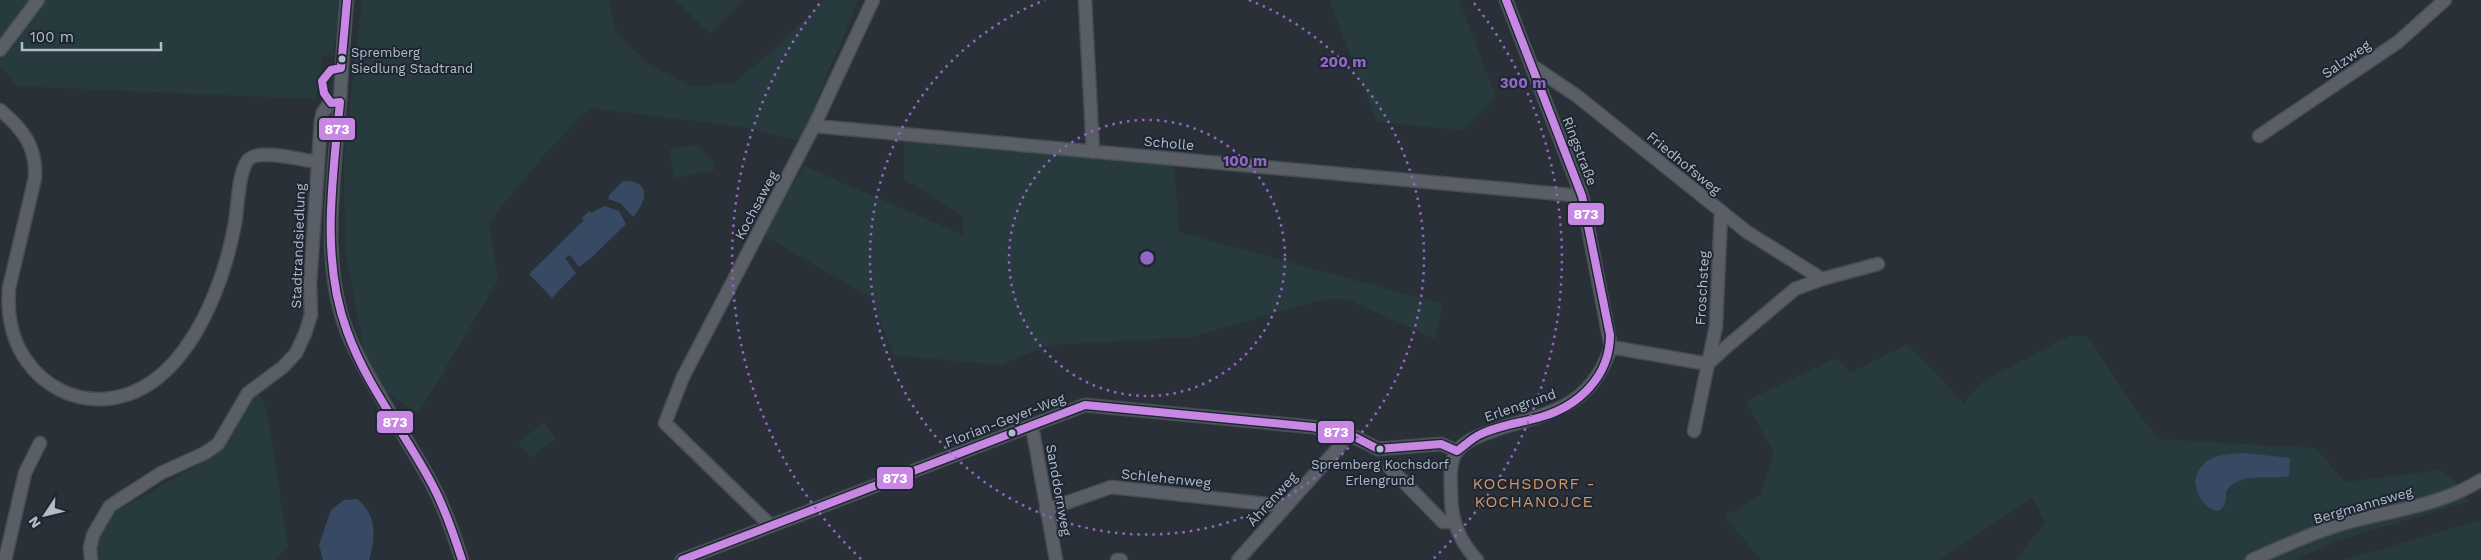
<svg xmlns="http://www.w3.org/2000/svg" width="2481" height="560" font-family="'Work Sans',sans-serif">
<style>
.green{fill:#273a3e}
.water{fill:#384963}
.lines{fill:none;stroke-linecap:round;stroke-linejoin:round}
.minor-casing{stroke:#484c53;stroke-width:15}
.minor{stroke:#5a5e66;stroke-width:12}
.bus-1-casing{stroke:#1d2633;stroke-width:11}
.bus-1{stroke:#c787e3;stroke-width:8}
.ring{fill:none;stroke:#9266c3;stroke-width:2.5;stroke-dasharray:2.5 5}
.bus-dot{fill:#b4bcc9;stroke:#1d2633;stroke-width:2}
.labels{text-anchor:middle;stroke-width:4;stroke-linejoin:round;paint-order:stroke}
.bus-label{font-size:13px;fill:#b4bcc9;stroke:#1d2633;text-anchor:start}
.street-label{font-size:14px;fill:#b4bcc9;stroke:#1d2633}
.quarter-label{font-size:16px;letter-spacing:1px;fill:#d59563;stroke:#1d2633}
.centre{fill:#9266c3;stroke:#1d2633;stroke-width:2.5}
.ring-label{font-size:15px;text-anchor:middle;font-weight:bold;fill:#9266c3;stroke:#1d2633;stroke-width:4;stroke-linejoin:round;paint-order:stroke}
.line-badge{stroke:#1d2633;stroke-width:2}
.badge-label{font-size:14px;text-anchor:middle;font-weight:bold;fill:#fff}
</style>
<rect width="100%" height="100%" fill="#2a3038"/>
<path class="green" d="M0,0h340l-7,56 -11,-1 -2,23 -4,1v20l-300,-13 -16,-21z
M362,0h247l6,30 34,35 44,22 40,-4 40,-33 51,-50h34l-58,141 -49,-13 -162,-20 -38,39 -62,75 9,58 -80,134 -35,-24 -18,-36 -20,-102 -1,-94z
M676,0h67l-33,34z
M1329,0h130l37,97 -33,33 -86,-8z
M904,141l270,25 5,66 263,72 -7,35 -88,-40h-23l-133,38 -141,8 -50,20 -106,-10 -22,-57 -109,-63 41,-69 159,69v-18l-59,-38z
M697,144l16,18 2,8 -41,8 -5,-28z
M2069,336h17l4,3 35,56 33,44 157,9 30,34 97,-12 17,16 11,15 -130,39 -46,20h-278l29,-38 -13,-25 -92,63h-179l-37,-44 37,-21 13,-41 -28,-53 90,-43 16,14 55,-28 57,59 18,-21z
M255,393l7,6 5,13 21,134 -14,14h-181l9,-40 115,-66z
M544,423l12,16 -26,19 -12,-16z
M2481,520v40h-138z"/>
<path class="water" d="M623,181c29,-1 24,21 10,36l-13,-14 -12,-4 2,-5z
M605,206l14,5 7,13 -36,35 -11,8 -9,-12 -5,3 11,15 -24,25 -23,-24 55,-54 -2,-2 7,-7 2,2z
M2246,453l44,5 -1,18c-22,5 -48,-6 -63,15 0,10 0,15 -8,20 -15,-3 -19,-14 -23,-28 4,-28 27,-29 51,-30z
M357,499c20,15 19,39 12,61h-46l-4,-15 12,-35 13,-10z"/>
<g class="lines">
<g class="minor-casing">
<path id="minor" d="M347,0c-4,38 -5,75 -8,113 -6,72 -19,161 12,228 23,51 56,96 82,145 12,23 21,49 29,74
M1085,0l8,152
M0,50l38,-50
M1531,65l46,31 170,136 75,47
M0,110c23,19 37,37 35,68l-26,110c-2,27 2,50 17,72 18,26 47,41 78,39 79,-5 119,-109 131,-176 3,-16 3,-51 13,-63 10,-12 54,0 69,2
M814,126l768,70
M2259,136l139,-94 47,-42
M1611,347l97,17 8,-38 5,-114
M1032,426l24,134
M1694,431l14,-67 17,-16 70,-59 27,-10 56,-15
M1390,468l53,54 11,-1
M1046,510l65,-23 174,19
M770,525l-105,-102 18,-46 131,-251 59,-126
M5,560l20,-87 15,-30
M91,560l-1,-12 3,-13 17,-29 51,-33 44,-20 13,-9 30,-51 35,-26 13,-14 9,-19 6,-19 -1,-31 11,-164 2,-8 6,-8 11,-2
M682,560l403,-155 228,22 40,9 25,13 63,-5 16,7
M1117,560h4
M1238,560l101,-113 7,-13
M1477,560c-17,-18 -26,-41 -26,-65 0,-13 -3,-34 7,-45 11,-12 28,-17 43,-22 54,-17 90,-22 110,-81l-29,-151 -76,-196
M2252,560c32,-14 64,-29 97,-38 45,-12 93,-17 132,-42"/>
</g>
<use href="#minor" class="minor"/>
<g class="bus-1-casing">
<path id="bus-1" d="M347,0l-6,68 -10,2 -9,11 2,12 7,10 9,-1c-7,74 -20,157 7,229 20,56 59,103 86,155 12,23 21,49 29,74
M682,560l403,-155 228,22 40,9 25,13 63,-5 16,7c7,-5 14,-12 22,-16 19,-10 42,-12 62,-18 38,-11 69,-41 69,-82l-28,-139 -76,-196"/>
</g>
<use href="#bus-1" class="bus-1"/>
</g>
<g class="ring">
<circle cx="1147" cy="258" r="138"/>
<path d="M1249 0A277 277 0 1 1 1045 0"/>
<path d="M861 559A415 415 0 0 1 820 3M1474 3A415 415 0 0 1 1433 559"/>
</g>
<g class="bus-dot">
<circle cx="342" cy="59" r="4.5"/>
<circle cx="1012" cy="433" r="4.5"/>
<circle cx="1380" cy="449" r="4.5"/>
</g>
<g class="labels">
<g class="bus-label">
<text x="351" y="57">Spremberg<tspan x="351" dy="16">Siedlung Stadtrand</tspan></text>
<text x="1380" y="469" text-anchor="middle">Spremberg Kochsdorf<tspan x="1380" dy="16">Erlengrund</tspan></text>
</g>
<g class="street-label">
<text transform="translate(2346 59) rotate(-35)" y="5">Salzweg</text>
<text transform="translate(1169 143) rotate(5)" y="5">Scholle</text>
<text transform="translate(1580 151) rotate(69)" y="5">Ringstraße</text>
<text transform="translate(1684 163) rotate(39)" y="5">Friedhofsweg</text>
<text transform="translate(756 205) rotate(-62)" y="5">Kochsaweg</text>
<text transform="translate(298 246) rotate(-88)" y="5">Stadtrandsiedlung</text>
<text transform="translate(1702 288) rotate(-87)" y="5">Froschsteg</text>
<text transform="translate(1520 405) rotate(-19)" y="5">Erlengrund</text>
<text transform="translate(1005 420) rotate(-21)" y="5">Florian-Geyer-Weg</text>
<text transform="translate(1166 478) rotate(6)" y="5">Schlehenweg</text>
<text transform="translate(1059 490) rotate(80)" y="5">Sanddornweg</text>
<text transform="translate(1272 499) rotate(-48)" y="5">Ährenweg</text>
<text transform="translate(2363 505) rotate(-16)" y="5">Bergmannsweg</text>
</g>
<g class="quarter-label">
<text x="1534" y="489">KOCHSDORF -<tspan x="1534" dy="18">KOCHANOJCE</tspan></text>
</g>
</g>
<circle cx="1147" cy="258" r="8" class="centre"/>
<g class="ring-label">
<text x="1343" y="67">200 m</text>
<text x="1523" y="88">300 m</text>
<text x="1245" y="166">100 m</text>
</g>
<g class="line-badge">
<rect x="318" y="117" width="38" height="24" rx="5" fill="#c787e3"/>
<rect x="1567" y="202" width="38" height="24" rx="5" fill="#c787e3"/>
<rect x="376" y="410" width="38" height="24" rx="5" fill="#c787e3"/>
<rect x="1317" y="420" width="38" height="24" rx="5" fill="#c787e3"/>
<rect x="876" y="466" width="38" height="24" rx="5" fill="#c787e3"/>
</g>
<g class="badge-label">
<text x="337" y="134">873</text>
<text x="1586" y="219">873</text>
<text x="395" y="427">873</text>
<text x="1336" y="437">873</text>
<text x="895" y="483">873</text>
</g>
<g transform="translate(45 515) rotate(235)" stroke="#1d2633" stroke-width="4" paint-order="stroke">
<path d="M0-4L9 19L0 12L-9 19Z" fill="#b4bcc9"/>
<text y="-8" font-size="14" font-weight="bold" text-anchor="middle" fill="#b4bcc9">N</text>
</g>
<path d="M22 42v8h139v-8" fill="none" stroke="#b4bcc9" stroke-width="2.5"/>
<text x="30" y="42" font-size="15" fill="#b4bcc9" stroke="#1d2633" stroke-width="4" paint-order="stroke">100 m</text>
</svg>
